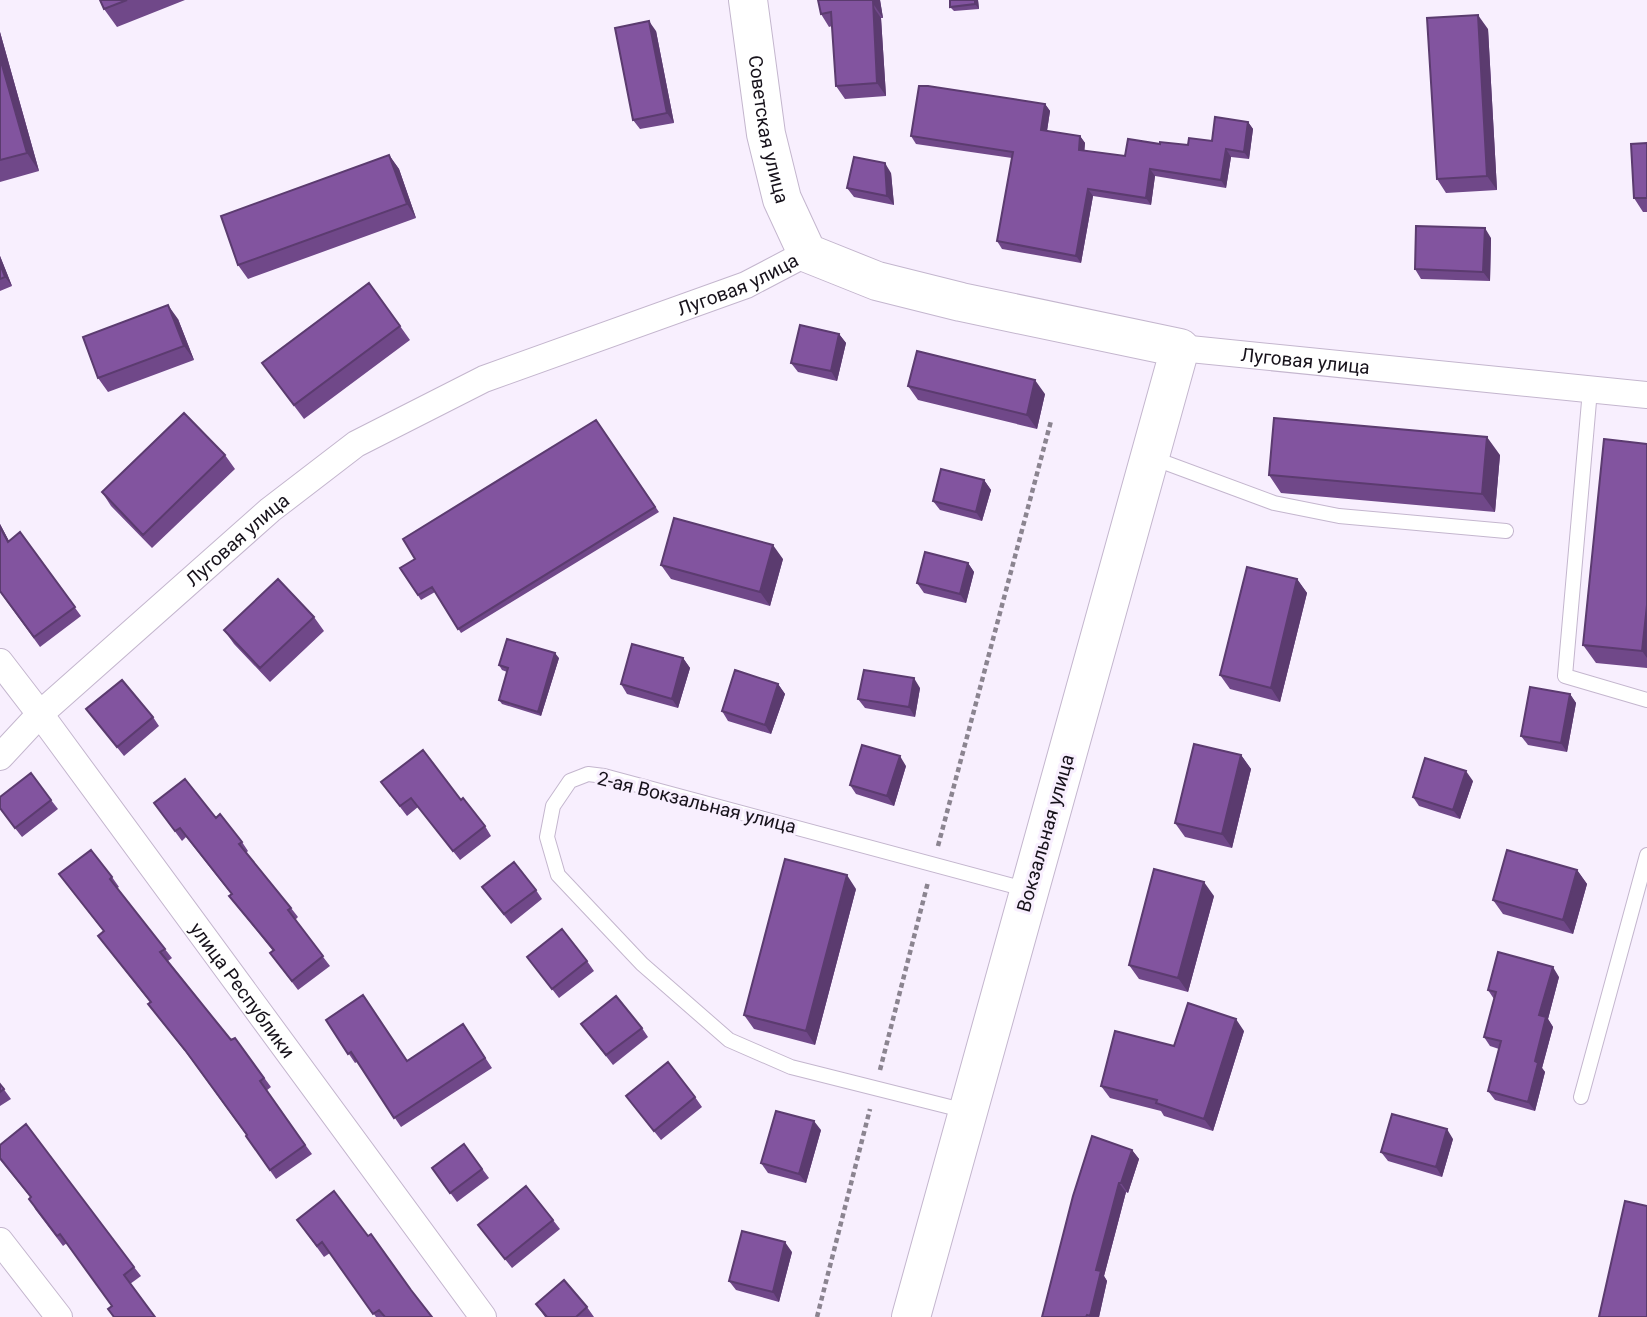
<svg xmlns="http://www.w3.org/2000/svg" width="1647" height="1317" font-family="Roboto,sans-serif">
<style>
.lines{fill:none;stroke-linecap:round;stroke-linejoin:round}
.lane-casing{stroke:#c4b6ce;stroke-width:16}
.street-casing{stroke:#c4b6ce;stroke-width:28}
.secondary-casing{stroke:#c4b6ce;stroke-width:40}
.path{stroke:#8b8490;stroke-width:4.5;stroke-dasharray:5 3.5;stroke-linecap:butt}
.lane{stroke:#fff;stroke-width:14}
.street{stroke:#fff;stroke-width:26}
.secondary{stroke:#fff;stroke-width:38}
.wall{fill:#704889}
.shaded-wall{fill:#5b3b6f}
.building{fill:#82549f;stroke:#5b3b6f;stroke-width:2}
.labels{text-anchor:middle;stroke-width:6;stroke-linejoin:round;paint-order:stroke}
.street-label{font-size:19px;fill:#17121b;stroke:#f8effe}
</style>
<rect width="100%" height="100%" fill="#f8effe"/>
<g class="lines">
<g class="lane-casing">
<path id="lane" d="M1590,390l-25,286 82,24
M1150,457l124,46 65,13 167,15
M1581,1097l66,-242
M966,1111l-175,-44 -62,-27 -87,-76 -84,-89 -11,-38 6,-31 17,-25 18,-7 16,2 424,114"/>
</g>
<g class="street-casing">
<g id="street">
<path id="s1" d="M1180,348l467,47"/>
<path id="s2" d="M0,662l40,52 443,603"/>
<path id="s3" d="M0,757l40,-43 230,-204 86,-66 128,-65 262,-94 61,-32"/>
<path d="M0,1241l59,76"/>
</g>
</g>
<g class="secondary-casing">
<g id="secondary">
<path id="s4" d="M748,0l18,134 16,65 25,54 70,28 84,21 219,46 -269,969"/>
</g>
</g>
<path class="path" d="M938,846l113,-425
M880,1070l48,-188
M817,1317l53,-208"/>
<use href="#lane" class="lane"/>
<use href="#street" class="street"/>
<use href="#secondary" class="secondary"/>
</g>
<path class="wall" d="M100,0h85l-68,27 -13,-18z
M818,0h62l3,18h-2l5,78 -41,3 -9,-13 -4,-60 -3,1 -8,-13z
M950,0h28l1,9 -25,2 -4,-4z
M1488,29l9,161 -51,3 -9,-14z
M656,31l18,92 -34,6 -7,-9z
M0,32l39,139 -39,11z
M1045,104l5,7 -3,20 33,5 5,7 -1,8 41,5 35,-12 28,1 24,-4 36,-19 5,7 -4,30 -18,-2 -5,31 -71,-12 -4,29 -58,-9 -12,67 -79,-14 -5,-8 15,-83 -96,-14 -5,-8z
M1647,143v69h-4l-9,-14z
M389,155l10,14 17,49 -168,61 -10,-14z
M891,173l3,32 -40,-8 -7,-9z
M1491,238l-1,43 -69,-2 -6,-10z
M0,256l12,30 -12,5z
M178,319l16,41 -86,32 -10,-14z
M400,326l10,14 -106,79 -42,-56z
M839,334l7,9 -9,38 -39,-9 -7,-9z
M908,386l137,8 -8,35 -119,-29z
M596,420l63,92 -198,121 -26,-41 -14,8 -21,-32 15,-9z
M1647,444v224l-51,-5 -13,-18z
M225,455l10,14 -83,79 -41,-42 -9,-14z
M1500,455l-5,57 -214,-19 -12,-18z
M984,480l7,10 -9,31 -42,-11 -7,-9z
M0,524l9,17 11,-9 61,84 -41,31 -40,-55z
M783,559l-13,47 -99,-27 -10,-14z
M968,563l6,9 -8,31 -42,-10 -7,-10z
M1297,579l10,14 -27,109 -50,-13 -10,-14z
M314,617l10,14 -54,51 -36,-38 -10,-14z
M559,658l-18,58 -39,-12 -3,-4 8,-28 -5,-2 -3,-5z
M683,658l7,10 -12,40 -51,-14 -6,-10z
M778,684l7,10 -14,40 -43,-13 -6,-10z
M920,688l-5,29 -50,-9 -7,-9z
M1570,694l6,9 -9,49 -39,-7 -7,-9z
M86,709l67,8 6,9 -35,30z
M1241,755l10,14 -19,79 -47,-11 -10,-14z
M906,766l-12,40 -38,-12 -6,-9z
M1473,781l-13,38 -41,-13 -6,-9z
M381,782l104,44 6,10 -31,24 -42,-53 -11,9z
M0,797l51,3 7,9 -36,28 -22,-28z
M154,803l62,15 26,24 6,9 -2,2 45,55 7,9 -3,3 35,46 -32,24 -28,-37 3,-2 -44,-55 2,-2 -45,-57 -4,4z
M1577,870l10,14 -14,50 -70,-20 -10,-14z
M59,874l53,3 7,10 -2,1 55,70 -4,3 63,79 4,-2 36,49 -5,4 46,63 -36,25 -30,-43h1l-56,-77 -36,-46 -7,-9 2,-2 -45,-57 -7,-9 6,-4z
M482,887l54,3 6,9 -31,25z
M856,889l-41,156 -61,-16 -10,-14z
M1214,896l-26,96 -49,-13 -10,-14z
M527,957l60,4 7,10 -35,27z
M1559,977l-11,42 5,8 -11,41 3,4 -10,39 -40,-11 -7,-9 11,-42 -9,-3 -6,-9 10,-38 -6,-9z
M326,1020l81,41 56,-37 29,44 -91,59 -44,-65 -2,1z
M581,1024l61,4 6,9 -35,28z
M1244,1031l-31,100 -49,-15 -3,-5 -51,-13 -9,-12 73,-40z
M0,1084l11,15 -11,7z
M626,1096l69,1 7,10 -41,33z
M821,1130l-15,53 -38,-10 -7,-10z
M1453,1139l-11,38 -54,-16 -7,-9z
M464,1144l25,34 -32,24 -25,-34z
M0,1145l134,122 7,9 -11,8 -18,22 -45,-63 -4,3 -28,-37 -4,-11 -31,-38z
M1132,1150l7,9 -11,34 -2,-1 -22,84 3,5 -8,36h-57z
M297,1220l114,70 21,27h-56l-46,-64 -6,4z
M553,1220l7,9 -48,39 -34,-43z
M792,1252l-13,50 -43,-12 -7,-9z
M536,1304l51,3 7,10h-49z"/>
<path class="shaded-wall" d="M873,0h7l3,18 -9,-13z
M975,0h3l1,9 -4,-5z
M872,5l9,13 5,78 -9,-13z
M1478,15l10,14 9,161 -10,-14z
M649,21l7,10 18,92 -7,-10z
M0,32l39,139 -12,-18 -27,-95z
M1045,104l5,7 -4,26 -5,-7z
M1248,122l5,7 -4,30 -5,-7z
M1080,136l5,7 -1,14 -5,-7z
M1226,149l5,8 -5,31 -5,-8z
M389,155l10,14 17,49 -9,-14z
M885,163l6,10 3,32 -7,-9z
M1150,169l5,7 -4,29 -5,-7z
M1088,189l5,7 -12,67 -5,-7z
M1485,228l6,10 -1,43 -7,-9z
M0,256l12,30 -7,-9 -5,-13z
M168,305l10,14 16,41 -10,-14z
M839,334l7,9 -9,38 -6,-10z
M1035,380l10,14 -8,35 -10,-14z
M1487,437l13,18 -5,57 -13,-18z
M984,480l7,10 -9,31 -6,-9z
M0,524l14,27 -14,-24z
M773,545l10,14 -13,47 -10,-14z
M968,563l6,9 -8,31 -6,-9z
M1297,579l10,14 -27,109 -9,-14z
M1647,605v53l-5,-7z
M555,653l4,5 -18,58 -3,-4z
M683,658l7,10 -12,40 -6,-9z
M914,678l6,10 -5,29 -6,-10z
M778,684l7,10 -14,40 -6,-9z
M1570,694l6,9 -9,49 -6,-9z
M1241,755l10,14 -19,79 -10,-14z
M900,756l6,10 -12,40 -7,-10z
M1466,771l7,10 -13,38 -7,-9z
M1577,870l10,14 -14,50 -10,-14z
M847,875l9,14 -41,156 -9,-14z
M1204,882l10,14 -26,96 -10,-14z
M1553,967l6,10 -11,42 5,8 -11,41 3,4 -10,39 -7,-9 7,-41 4,-46z
M1236,1019l8,12 -31,100 -9,-12z
M814,1121l7,9 -15,53 -7,-9z
M1447,1129l6,10 -11,38 -6,-10z
M1132,1150l7,9 -11,34 -7,-10z
M1119,1183l7,9 -22,84 3,5 -8,36h-8l-1,-1 6,-46z
M785,1242l7,10 -13,50 -6,-10z"/>
<path class="building" d="M100,0h27l-23,9z
M818,0h55l4,83 -41,3 -5,-74 -10,2z
M950,0h25v4l-25,3z
M1478,15l9,161 -50,3 -10,-161z
M649,21l18,92 -34,7 -18,-92z
M0,58l27,95 -27,7z
M919,86h9l117,18 -4,26 39,6 -1,14 46,6 3,-17 32,5v-2l28,3 1,-7 23,3 3,-24 33,5 -4,30 -18,-3 -5,31 -71,-11 -4,29 -58,-9 -12,67 -79,-15 16,-89 -102,-16z
M1647,143v55h-13l-3,-54z
M389,155l18,49 -169,61 -17,-49z
M854,157l31,6 2,33 -40,-8z
M1416,226l69,2 -2,44 -68,-3z
M0,264l5,13 -5,2z
M369,283l31,43 -106,79 -32,-42z
M168,305l16,41 -86,32 -15,-41z
M800,325l39,9 -8,37 -40,-8z
M917,351l118,29 -8,35 -119,-29z
M184,413l41,42 -82,80 -41,-43z
M1274,418l213,19 -5,57 -213,-19z
M596,420l59,87 -197,122 -26,-42 -14,8 -18,-27 15,-9 -12,-20z
M1604,439l43,5v161l-5,46 -59,-6z
M941,469l43,11 -8,32 -43,-11z
M674,518l99,27 -13,47 -99,-27z
M0,527l8,15 12,-10 55,75 -41,30 -34,-46z
M925,552l43,11 -8,31 -43,-11z
M1247,567l50,12 -26,109 -51,-13z
M278,579l36,38 -54,51 -36,-38z
M507,639l48,14 -17,59 -39,-12 9,-32 -9,-3z
M632,644l51,14 -11,41 -51,-15z
M735,670l43,14 -13,41 -43,-14z
M864,670l50,8 -5,29 -51,-8z
M122,680l31,37 -36,30 -31,-38z
M1530,687l40,7 -9,49 -40,-7z
M1194,744l47,11 -19,79 -47,-11z
M862,745l38,11 -13,40 -37,-11z
M423,750l38,50 2,-2 22,28 -32,25 -42,-53 -11,8 -19,-24z
M1425,758l41,13 -13,39 -40,-13z
M31,773l20,27 -36,28 -15,-20v-11z
M185,779l31,39 4,-4 22,28 -3,2 52,64 -3,2 35,46 -31,25 -22,-28 4,-3 -45,-54 3,-2 -52,-66 -5,3 -21,-28z
M91,850l21,27 -2,2 55,70 -5,3 71,88 4,-2 29,40 -4,3 45,64 -35,25 -24,-34 1,-1 -62,-85 -37,-46 3,-2 -53,-66 6,-5 -45,-57z
M1507,850l70,20 -14,50 -70,-20z
M785,859l62,16 -41,156 -62,-16z
M514,862l22,28 -32,24 -22,-27z
M1154,869l50,13 -26,96 -49,-13z
M562,929l25,32 -35,28 -25,-32z
M1498,952l55,15 -14,48 7,2 -11,44 3,2 -10,39 -40,-11 13,-50 -17,-4 12,-45 -8,-2z
M363,995l44,66 56,-37 22,34 -91,60 -43,-66 -3,2 -22,-34z
M616,996l26,32 -36,27 -25,-31z
M1188,1003l48,16 -32,100 -48,-16 1,-3 -56,-14 14,-55 59,15z
M668,1062l27,35 -41,34 -28,-35z
M0,1084l4,5 -4,3z
M776,1111l38,10 -15,53 -38,-11z
M1392,1114l55,15 -11,38 -55,-15z
M26,1124l108,143 -10,8 31,42h-41l-6,-8 4,-3 -52,-72 -3,2 -28,-37 2,-2 -31,-39v-13z
M1092,1136l40,14 -11,33h-2l-23,87 5,1 -11,45 -3,-1 -1,2h-44l31,-121z
M464,1144l18,25 -32,24 -18,-25z
M526,1186l27,34 -48,39 -27,-34z
M334,1191l34,45 3,-2 40,56 21,27h-47l-6,-7 -6,4 -51,-72 -5,4 -20,-26z
M1625,1201l22,5v111h-48z
M742,1231l43,11 -12,50 -44,-11z
M564,1280l23,27 -11,10h-29l-11,-13z"/>
<g class="labels">
<g class="street-label">
<text dy="7" stroke="none"><textPath href="#s4" startOffset="131">Советская улица</textPath></text>
<text dy="7" stroke="none"><textPath href="#s3" startOffset="889">Луговая улица</textPath></text>
<text dy="7" stroke="none"><textPath href="#s1" startOffset="126">Луговая улица</textPath></text>
<text dy="7" stroke="none"><textPath href="#s3" startOffset="322">Луговая улица</textPath></text>
<text transform="translate(697 802) rotate(14)" y="7">2-ая Вокзальная улица</text>
<text transform="translate(1045 833) rotate(-74)" y="7">Вокзальная улица</text>
<text dy="7" stroke="none"><textPath href="#s2" startOffset="408">улица Республики</textPath></text>
</g>
</g>
</svg>
